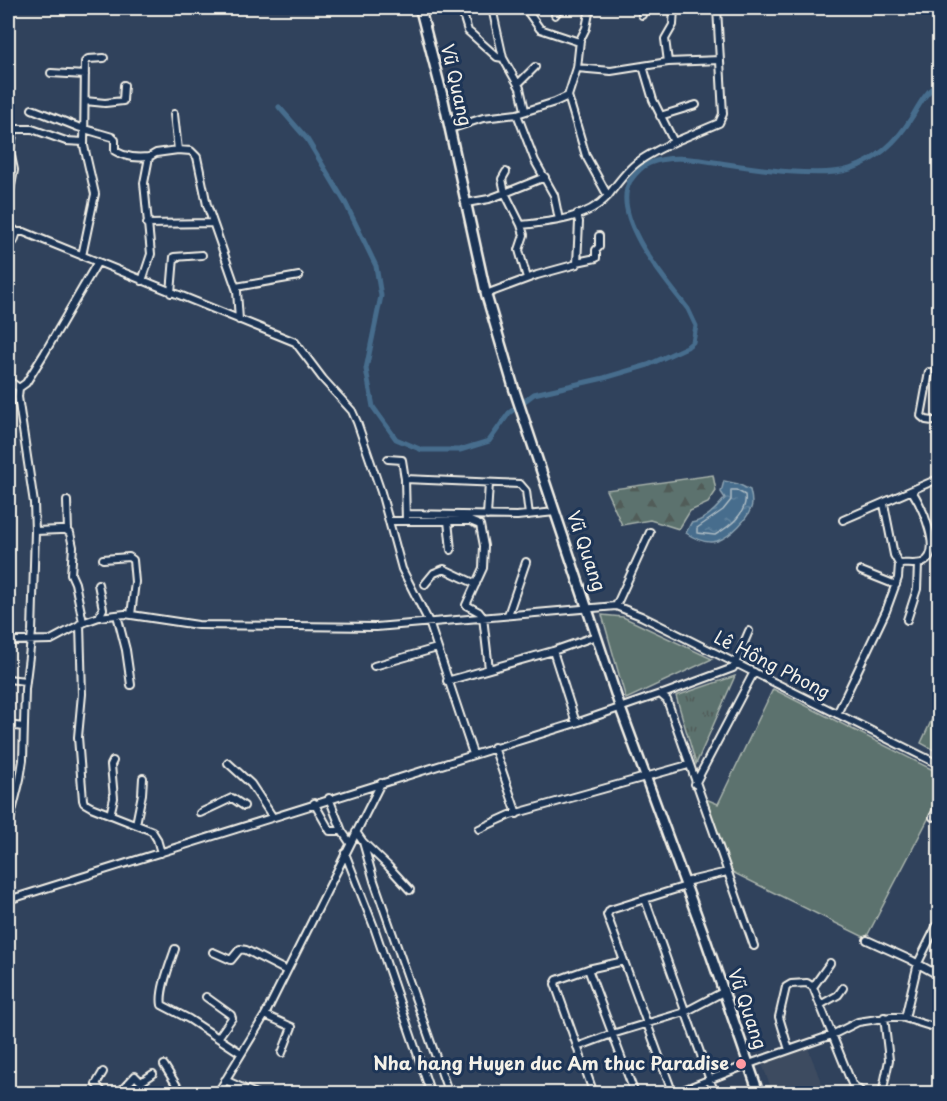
<svg xmlns="http://www.w3.org/2000/svg" width="947" height="1101" font-family="'Playpen Sans',sans-serif">
<style>
.built{fill:#3e4c60}
.grass{fill:url(#grass-tufts);stroke:#a8b2ab;stroke-width:1.5}
.forest{fill:url(#forest-firs);stroke:#a8b2ab;stroke-width:1.5}
.green{fill:#5b726e;stroke:#a8b2ab;stroke-width:1.5}
.water{fill:url(#water-ripples);stroke:#8ca2b1;stroke-width:1.5}
.lines{fill:none;stroke-linecap:round;stroke-linejoin:round}
.shore{stroke:#aebcc4;stroke-width:1.5}
.canal{stroke:#466d8d;stroke-width:5}
.minor-casing{stroke:#f4f1e8;stroke-width:10}
.major-casing{stroke:#f4f1e8;stroke-width:13}
.minor{stroke:#1d3557;stroke-width:6}
.major{stroke:#1d3557;stroke-width:8}
.poi-dot{fill:#ff9aa2;stroke:#1d3557;stroke-width:2}
.labels{text-anchor:middle;stroke-width:6;stroke-linejoin:round;paint-order:stroke}
.street-label{font-size:18px;fill:#f4f1e8;stroke:#1d3557}
.poi-label{font-size:18px;font-weight:bold;fill:#f4f1e8;stroke:#1d3557;text-anchor:end}
</style>
<defs>
<pattern id="grass-tufts" width="24" height="20" patternUnits="userSpaceOnUse" patternTransform="scale(1.5)"><rect width="24" height="20" fill="#5b726e"/><path d="M3 7l-1-3M5 7V3M7 7l1-3M15 17l-1-3M17 17v-4M19 17l1-3" fill="none" stroke="#515b58"/></pattern>
<pattern id="forest-firs" width="22" height="20" patternUnits="userSpaceOnUse" patternTransform="scale(1.5)"><rect width="22" height="20" fill="#5b726e"/><path d="M5 1l3.5 6h-7zM16 11l3.5 6h-7z" fill="#515b58"/></pattern>
<pattern id="water-ripples" width="26" height="14" patternUnits="userSpaceOnUse" patternTransform="scale(1.5)"><rect width="26" height="14" fill="#466d8d"/><path d="M2 4q2-2 4 0t4 0M15 11q2-2 4 0t4 0" fill="none" stroke="#61829d"/></pattern>
</defs>
<rect width="100%" height="100%" fill="#30425c"/>
<filter id="ink" filterUnits="userSpaceOnUse"><feTurbulence type="fractalNoise" baseFrequency=".0167" numOctaves="2"/><feDisplacementMap in="SourceGraphic" scale="12" xChannelSelector="R" yChannelSelector="G"/><feConvolveMatrix kernelMatrix="1 2 1 2 8 2 1 2 1" color-interpolation-filters="sRGB"/></filter>
<g filter="url(#ink)">
<path class="built" d="M808,1048l17,45h-52l-11,-29z"/>
<path class="grass" d="M735,676l-39,88 -20,-68z"/>
<path class="forest" d="M713,475l3,16 -8,12 -18,8 -11,18 -29,-9 -28,5 -16,-35z"/>
<path class="green" d="M602,615l21,2 89,42 -86,40z
M773,689l166,84v25l-73,140 -138,-68 -22,-71 12,5z
M939,704v49l-18,-10z"/>
<path class="water" d="M724,481l14,3 12,6c1,4 2,10 2,14 -2,14 -22,33 -35,37 -11,3 -22,-2 -31,-8l5,-10c14,-2 26,-15 34,-25l-4,-6z"/>
<g class="lines">
<path class="shore" d="M731,490h5l9,5c3,19 -16,32 -30,40l-18,-2v-5l26,-18 8,-10z"/>
<path class="canal" d="M279,107l28,32 39,65 30,62 5,30 -15,73 7,38 23,32 26,11h38l29,-9 20,-28 25,-19 70,-16 44,-13 39,-18 6,-5 3,-16 -8,-17c-21,-27 -78,-92 -58,-128 5,-7 12,-15 20,-18 20,-8 43,-4 64,-1 34,5 104,17 136,7 27,-9 47,-27 62,-52 7,-12 15,-27 28,-35"/>
<g class="minor-casing">
<path id="minor" d="M461,8l7,23 29,26 6,1 -11,-50
M525,8l15,21 39,13
M641,8l1,7
M555,15l5,-7
M503,58l17,30 5,22
M668,62l-3,-23 8,-14 1,-17
M643,66l10,34 21,42 45,-19 4,-9 -6,-106
M577,68l34,3 57,-9 52,-2
M51,73l34,2
M518,84l17,-17
M85,101l20,2 18,-2 1,-16
M32,109l46,18 34,10 3,3v11c12,7 22,7 34,6
M517,114l18,47 19,34 5,25
M660,116l36,-11
M8,129h24l34,12 18,1
M450,129l33,-11 34,-4 38,-12 13,-6
M178,150l13,1 6,6 10,48 30,86 2,29
M506,172l-4,7 3,14 40,-16
M608,196c23,-32 30,-37 66,-54
M8,201l6,-31 -4,-19 4,-22
M466,203l23,-4 16,-6 16,32c30,-3 66,-6 87,-29l-22,-40 -18,-60 9,-28 3,-28 6,-12 4,-20
M147,224l66,-1
M8,225l9,7h7l271,110 28,37 29,32 5,11 24,70 21,77 27,53 44,132
M521,225l3,10 -5,15 8,28
M8,245l6,-4 3,-9
M82,256l13,-62 -11,-48 1,-84 3,-3 16,-1
M577,262l19,-4v-8l3,-3v-11
M142,281l9,-27 -7,-71 5,-26 7,-4 22,-3 -4,-36
M236,287l63,-11
M171,293l3,-36 28,-2
M486,294l51,-19 40,-11 2,-42 -2,-8
M929,372l-8,44 5,4 14,2
M8,380l11,8
M388,459l14,1 3,19
M67,501l1,30
M406,514l111,2 38,-4
M487,516l2,-33
M843,520l97,-42
M389,521h81l10,4 4,21 -1,22 -17,37 13,7 4,5 6,52
M406,521l-1,-42 115,5 6,7 3,24
M448,521l3,29
M35,531l25,-1h6l4,3 3,14 -2,27 4,9 8,39
M103,559l26,-2 4,3 2,22 -4,33
M899,564c7,-1 16,1 23,-1 23,-9 -1,-58 -10,-72
M861,571l35,14
M98,584l5,25 -4,8
M425,584l9,-11 10,-4 32,15
M616,606l34,-74
M117,615l9,35 5,35
M508,615l18,-53
M907,620l10,-31 1,-25
M80,624l2,70 -4,43 5,63 1,3 7,4 61,24 5,8 4,14
M8,641l43,-1 34,-18 14,-5 26,-3 73,11 178,2 240,-21 25,10 299,149
M553,651l23,72
M374,666l63,-18
M8,679l17,2
M447,681l106,-30 43,-15
M664,696l-1,-2 70,-26 16,-37
M837,714l49,-103 12,-33 1,-14 -5,-9 -10,-51
M8,725l15,2
M494,747l23,67
M228,763l23,21 21,32
M695,784l59,-112
M329,798l13,33 8,12
M314,803l16,28h12
M200,813l32,-15 12,8
M110,815l4,-17 -3,-33 2,-4
M933,817l7,-13
M136,824l6,-30 1,-16
M8,828l12,-49 3,-19 2,-71 7,-57 3,-101 -1,-28 -16,-106 1,-9 7,-5 18,-29 53,-91
M479,829l31,-14 178,-50
M356,832l7,10 11,39 75,213
M363,842l25,24 22,24
M345,853l29,74 57,167
M685,882l42,-10
M645,899l70,195
M8,900l568,-177 84,-29 7,6 87,246
M867,940l44,20 29,16
M175,949c-5,15 -16,42 -13,56l27,14 52,34
M213,952l18,8 9,-11 6,1 41,21
M588,969l47,125
M813,987l17,-24
M206,997l25,18 1,3 -14,20
M820,1005l18,-10 5,-7
M265,1015l27,12 -10,26
M905,1018l13,-55 22,-44
M577,1047l35,-13 73,-22 38,-20
M789,1050l-10,-33 7,-30 5,-3 16,-1 6,4 39,97 12,10
M164,1065l18,29
M103,1072l-7,12 8,10
M225,1080l31,14
M118,1094l17,-18 6,6 12,-8
M217,1094l48,-79 116,-232
M594,1094l-39,-110 2,-4 31,-11 36,-8
M673,1094l76,-30 83,-29 26,-13 33,-5h10l39,12
M673,1094l-66,-179 3,-5 76,-24
M882,1094l7,-34 -5,-43"/>
</g>
<g class="major-casing">
<path id="major" d="M420,8l23,90 43,196 28,95 106,318 84,228 55,159"/>
</g>
<use href="#minor" class="minor"/>
<use href="#major" class="major"/>
</g>
</g>
<circle class="poi-dot" cx="741" cy="1064" r="6"/>
<g class="labels">
<g class="street-label">
<text transform="translate(456 85) rotate(77)" y="6">Vũ Quang</text>
<text transform="translate(586 551) rotate(71)" y="6">Vũ Quang</text>
<text transform="translate(772 665) rotate(27)" y="6">Lê Hồng Phong</text>
<text transform="translate(747 1009) rotate(71)" y="6">Vũ Quang</text>
</g>
<g class="poi-label">
<text x="729" y="1070">Nha hang Huyen duc Am thuc Paradise</text>
</g>
</g>
<rect width="947" height="1101" fill="none" stroke="#1d3557" stroke-width="30"/>
<rect x="15" y="15" width="917" height="1071" fill="none" stroke="#f4f1e8" stroke-width="2" filter="url(#ink)"/>
</svg>
